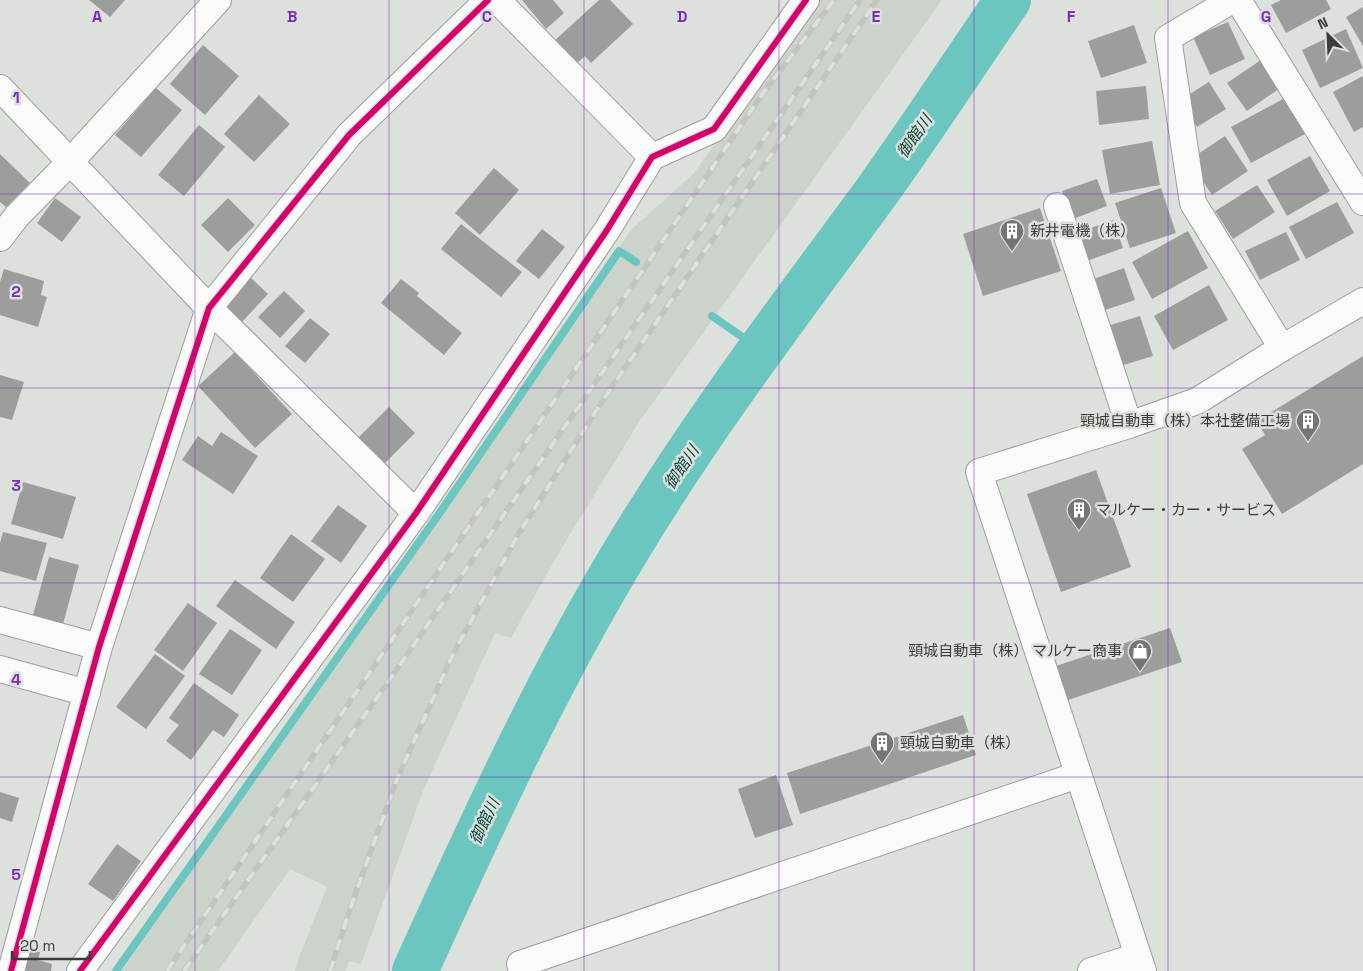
<svg xmlns="http://www.w3.org/2000/svg" width="1363" height="971" font-family="'Space Grotesk','Noto Sans JP',sans-serif">
<style>
.built{fill:#ccd3cb}
.lines{fill:none;stroke-linecap:round;stroke-linejoin:round}
.stream{stroke:#6cc6c0;stroke-width:8}
.river{stroke:#6cc6c0;stroke-width:46}
.building{fill:#9b9e9b}
.minor-casing{stroke:#9c9e9b;stroke-width:28}
.minor{stroke:#fafafa;stroke-width:26}
.rail-casing{stroke:#c3c3c2;stroke-width:5.5}
.rail{stroke:#dce2db;stroke-width:4;stroke-dasharray:11;stroke-linecap:butt}
.cycleway-casing{stroke:#dce2db;stroke-width:9}
.cycleway{stroke:#d6006c;stroke-width:6}
.grid{fill:none;stroke:#7b2cbf;stroke-width:1;stroke-opacity:0.55}
.labels{text-anchor:middle;stroke-width:5;stroke-linejoin:round;paint-order:stroke}
.poi-label{font-size:15px;fill:#3a3c39;stroke:#dce2db;text-anchor:start}
.water-label{font-size:16px;font-style:italic;fill:#07413e;stroke:#dce2db}
.grid-label{font-size:16px;text-anchor:middle;font-weight:bold;fill:#7b2cbf;stroke:#dce2db;stroke-width:5;stroke-linejoin:round;paint-order:stroke}
</style>
<rect width="100%" height="100%" fill="#dde1dc"/>
<path class="built" d="M818,0h124l-303,422 -81,132 -47,84 -16,-5 -72,158 -62,173 -12,-3 -3,10h-51l3,-11 29,-73 -37,-18 -72,102h-96l510,-742 62,-56z"/>
<g class="lines">
<path class="stream" d="M712,316l48,33
M116,971l325,-460 178,-260 17,11"/>
<path class="river" d="M415,971c65,-143 130,-286 211,-420 75,-125 163,-240 249,-357 46,-64 89,-130 133,-194"/>
</g>
<path class="building" d="M89,0h36l-15,17z
M522,0h31l11,13 -18,16z
M599,0h11l23,24 -42,39 -6,-7 -10,9 -22,-23z
M1281,0h45l5,9 -45,24 -15,-28z
M1363,7v39l-17,-29z
M1228,22l17,37 -35,16 -17,-38z
M1134,25l13,38 -46,15 -13,-37z
M1346,29l17,39 -43,20 -18,-38z
M203,45l36,31 -34,39 -35,-31z
M1261,60l19,28 -33,23 -20,-28z
M1363,76v51l-9,5 -21,-40z
M1209,82l17,27 -29,18 -17,-27z
M1146,86l3,33 -50,6 -3,-34z
M156,88l26,22 -41,47 -26,-22z
M259,95l31,29 -36,38 -30,-28z
M1285,98l20,36 -54,29 -20,-36z
M199,125l26,22 -41,49 -26,-21z
M1225,136l23,35 -36,24 -23,-35z
M1152,141l8,44 -50,9 -8,-44z
M0,154l30,29 -24,24 -6,-5z
M1310,156l20,35 -43,25 -20,-36z
M494,168l25,22 -39,45 -25,-22z
M1097,179l10,27 -34,13 -11,-28z
M1257,185l18,27 -42,27 -18,-28z
M1161,188l15,45 -46,15 -15,-45z
M55,198l26,19 -19,25 -25,-19z
M228,198l27,27 -27,27 -27,-27z
M1337,202l17,31 -48,26 -17,-32z
M1040,208l21,63 -78,25 -20,-62z
M1113,220l10,28 -36,13 -10,-28z
M461,224l61,48 -21,25 -60,-48z
M542,229l23,18 -26,32 -23,-18z
M1188,231l20,37 -56,31 -20,-37z
M1286,232l14,28 -40,20 -15,-29z
M1124,268l11,32 -36,12 -11,-31z
M4,269l40,12 -3,14 6,2 -9,30 -38,-12v-33z
M249,276l19,18 -26,28 -19,-17z
M401,279l18,14 -2,3 45,37 -18,22 -63,-52z
M1209,285l19,35 -55,30 -19,-34z
M284,291l21,20 -25,27 -22,-21z
M1140,316l13,40 -36,11 -13,-40z
M310,318l20,16 -25,29 -20,-17z
M235,352l57,62 -37,34 -57,-62z
M1363,356v108l-81,50 -40,-65 23,-14 -8,-14z
M0,375l24,7 -12,38 -12,-3z
M389,407l26,26 -33,33 -26,-26z
M221,432l37,24 -25,38 -51,-34 16,-24 14,10z
M1096,470l35,97 -70,25 -34,-98z
M23,482l53,15 -13,42 -52,-15z
M338,505l29,21 -26,37 -30,-22z
M3,532l44,11 -11,38 -36,-10v-28z
M291,534l34,25 -32,43 -33,-24z
M49,557l30,8 -16,59 -30,-9z
M235,580l60,42 -19,27 -60,-43z
M188,603l29,20 -34,48 -29,-21z
M1170,628l12,34 -114,38 -12,-34z
M230,629l32,21 -30,45 -33,-21z
M155,654l30,22 -39,53 -30,-22z
M194,683l45,32 -15,22 -11,-7 -22,30 -25,-19 13,-16 -10,-7z
M963,715l13,40 -176,59 -13,-41z
M776,775l17,50 -38,13 -17,-49z
M0,792l19,6 -7,24 -12,-4z
M117,844l24,17 -28,40 -25,-17z
M24,948l16,4 -2,8 14,4 -1,7h-33z"/>
<g class="lines">
<g class="minor-casing">
<path id="minor" d="M497,0l155,157
M1232,0l-64,38 25,165 89,145
M1238,0l125,202
M0,88l209,220 207,205
M1057,206l72,219
M0,238l17,-22 53,-54 148,-162
M0,620l99,27
M0,669l87,24
M11,971l88,-324 110,-339 140,-173 139,-135
M80,971l336,-458 191,-283 45,-73 62,-28 92,-129
M522,971l-2,-7 558,-189
M1091,971l47,-15
M1143,971l-164,-499 150,-47 68,-24 85,-53 81,-47"/>
</g>
<use href="#minor" class="minor"/>
<g class="rail-casing">
<path id="rail" d="M167,971l596,-878 71,-93
M184,971l202,-286 474,-685
M330,971l20,-62 47,-130 56,-125 66,-121 84,-133 274,-400"/>
</g>
<use href="#rail" class="rail"/>
<g class="cycleway-casing">
<path id="cycleway" d="M11,971l88,-324 110,-339 140,-173 139,-135
M80,971l336,-458 191,-283 45,-73 62,-28 92,-129"/>
</g>
<use href="#cycleway" class="cycleway"/>
</g>
<path class="grid" d="M195,0v971M389,0v971M584,0v971M779,0v971M974,0v971M1168,0v971M0,194h1363M0,388h1363M0,583h1363M0,777h1363"/>
<defs>
<g id="building-pin" transform="scale(1.25)"><path d="M0 17L-7.5 6A9.5 9.5 0 1 1 7.5 6Z" fill="#737672" stroke="#dce2db"/><path d="M-4-6H4V6H1V3H-1V6H-4ZM-2.5-4.3h1.7v1.8h-1.7ZM.8-4.3h1.7v1.8H.8ZM-2.5-1h1.7V.8h-1.7ZM.8-1h1.7V.8H.8Z" fill="#fff"/></g>
<g id="shop-pin" transform="scale(1.25)"><path d="M0 17L-7.5 6A9.5 9.5 0 1 1 7.5 6Z" fill="#737672" stroke="#dce2db"/><path d="M-5-2.5h2.3a2.7 3.5 0 0 1 5.4 0H5L5.5 6h-11ZM-1.5-2.5h3a1.5 2.3 0 0 0-3 0Z" fill="#fff"/></g>
</defs>
<g fill-rule="evenodd">
<use href="#building-pin" x="1012" y="231"/>
<use href="#building-pin" x="1308" y="421"/>
<use href="#building-pin" x="1079" y="510"/>
<use href="#shop-pin" x="1140" y="651"/>
<use href="#building-pin" x="882" y="743"/>
</g>
<g class="labels">
<g class="poi-label">
<text x="1030" y="236">新井電機（株）</text>
<text x="1290" y="426" text-anchor="end">頸城自動車（株）本社整備工場</text>
<text x="1096" y="515">マルケー・カー・サービス</text>
<text x="1122" y="656" text-anchor="end">頸城自動車（株） マルケー商事</text>
<text x="900" y="748">頸城自動車（株）</text>
</g>
<g class="water-label">
<text transform="translate(914 136) rotate(-55)" y="6">御館川</text>
<text transform="translate(681 467) rotate(-56)" y="6">御館川</text>
<text transform="translate(484 821) rotate(-65)" y="6">御館川</text>
</g>
</g>
<g class="grid-label">
<text x="97" y="22">A</text>
<text x="292" y="22">B</text>
<text x="487" y="22">C</text>
<text x="682" y="22">D</text>
<text x="876" y="22">E</text>
<text x="1071" y="22">F</text>
<text x="1266" y="22">G</text>
<text x="16" y="103">1</text>
<text x="16" y="297">2</text>
<text x="16" y="491">3</text>
<text x="16" y="685">4</text>
<text x="16" y="880">5</text>
</g>
<g transform="translate(1328 35) rotate(336)" stroke="#dce2db" stroke-width="4" paint-order="stroke">
<path d="M0-4L9 19L0 12L-9 19Z" fill="#3a3c39"/>
<text y="-8" font-size="14" font-weight="bold" text-anchor="middle" fill="#3a3c39">N</text>
</g>
<path d="M12 951v8h78v-8" fill="none" stroke="#3a3c39" stroke-width="2.5"/>
<text x="20" y="951" font-size="15" fill="#3a3c39" stroke="#dce2db" stroke-width="4" paint-order="stroke">20 m</text>
</svg>
